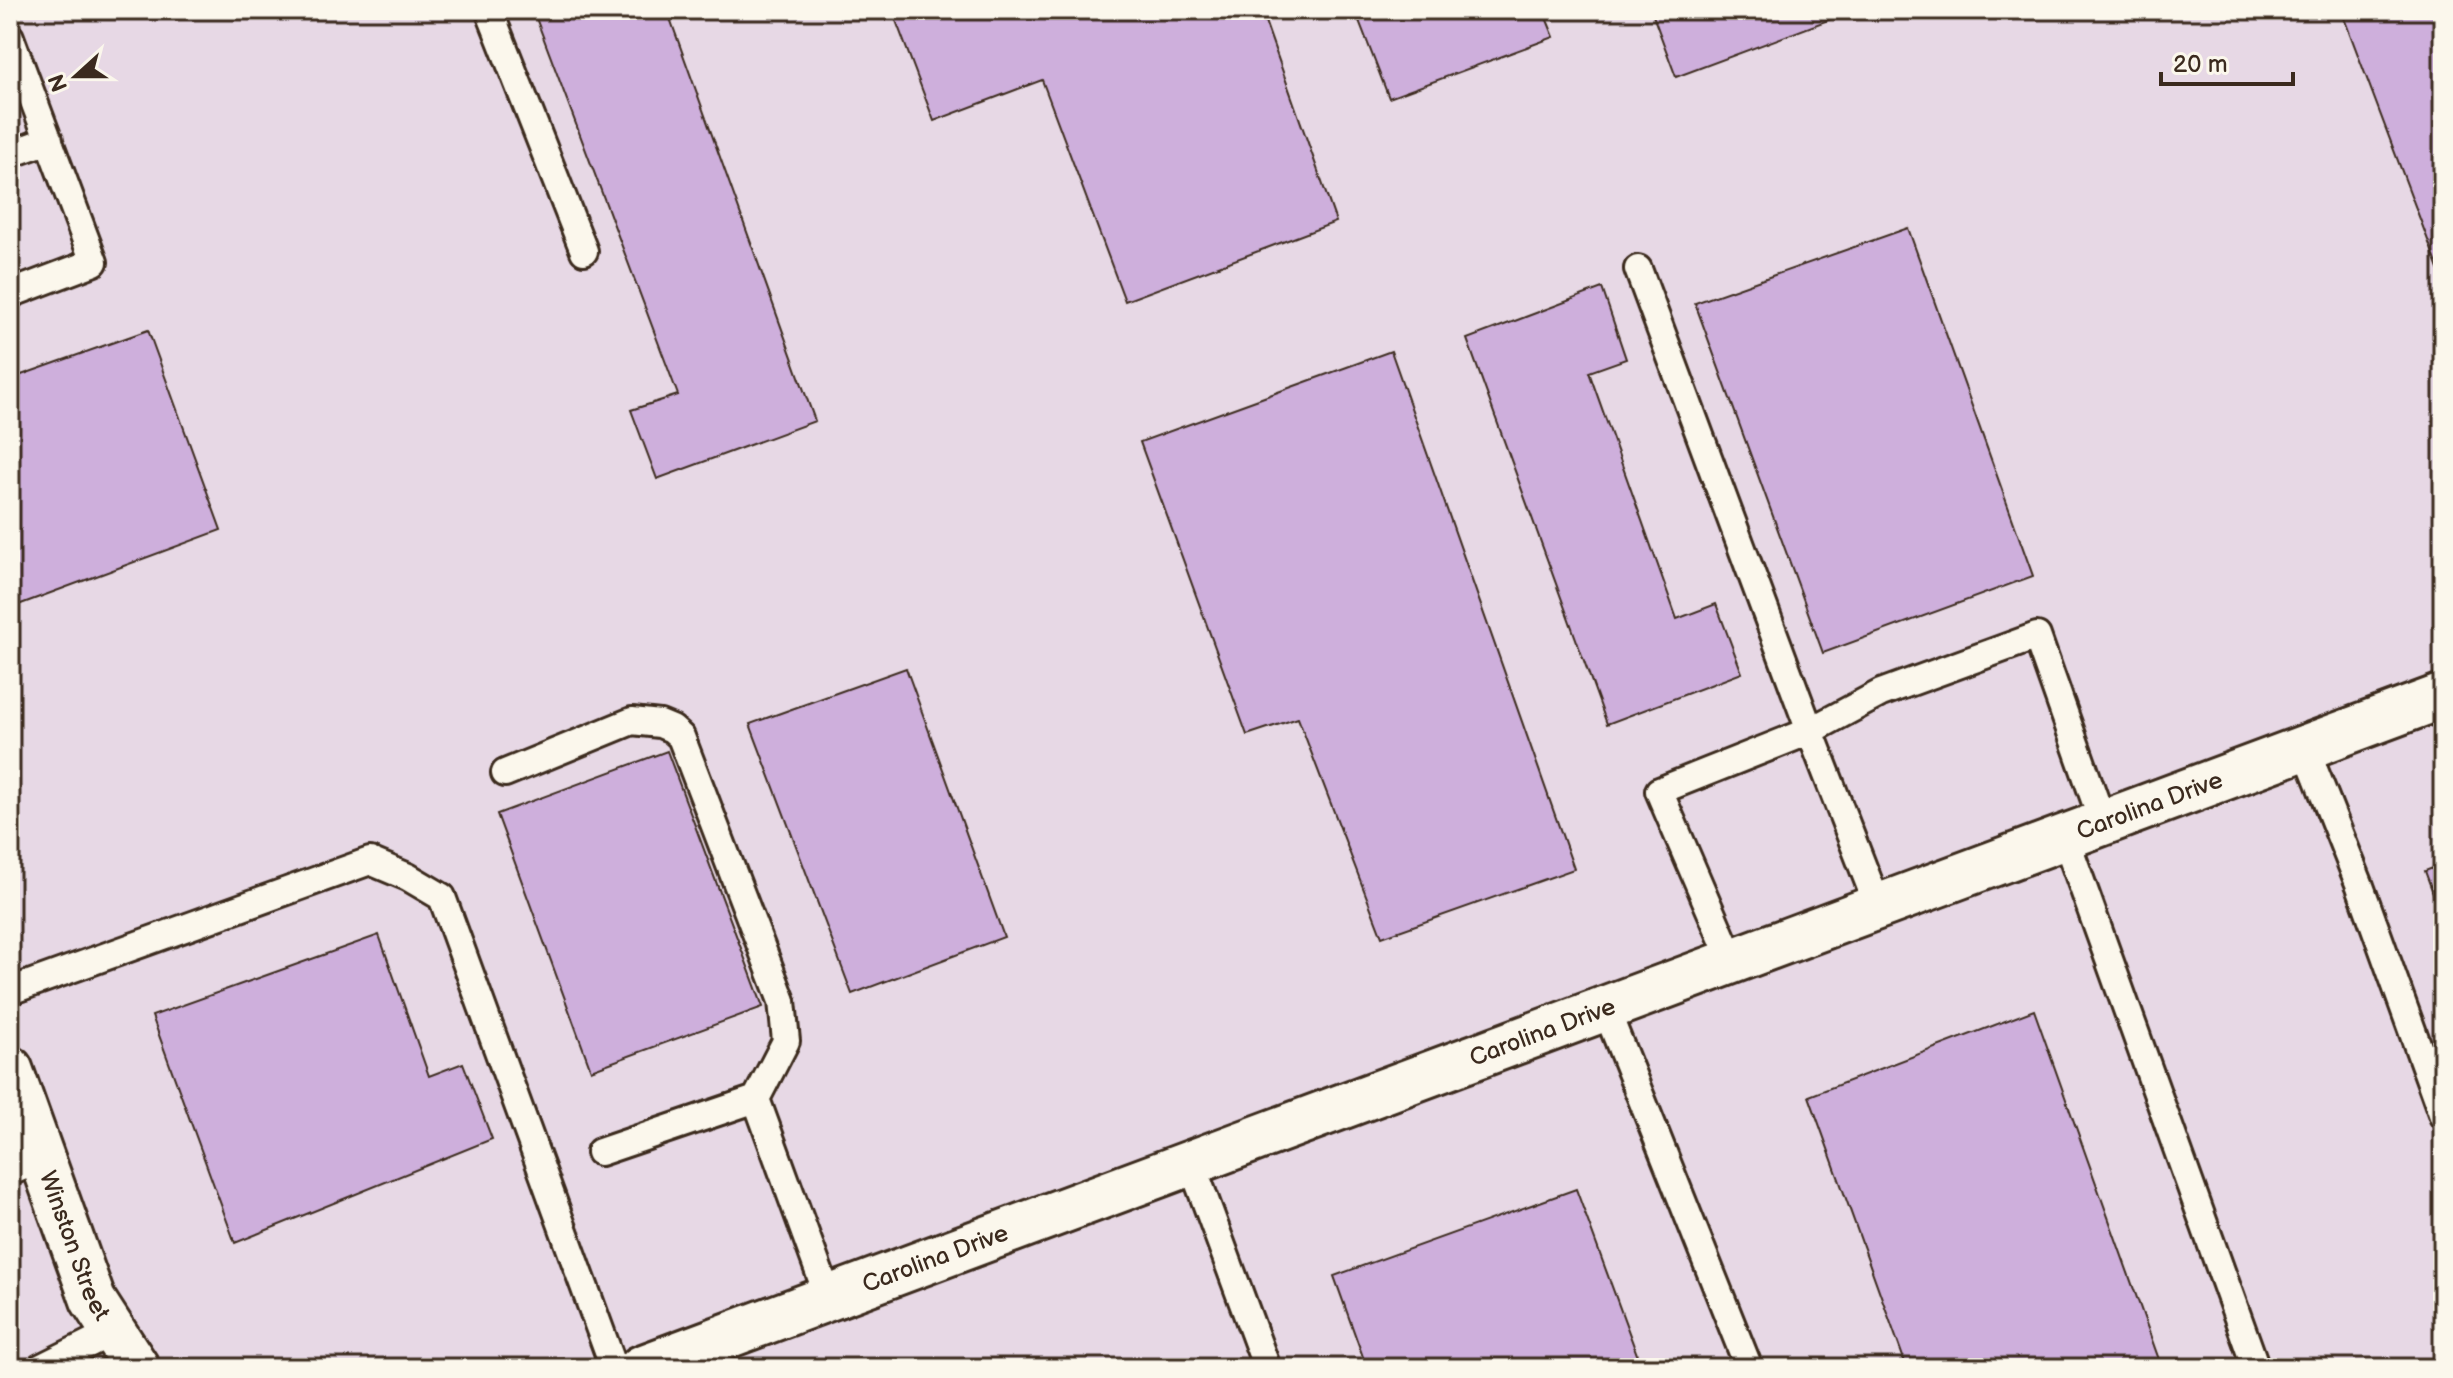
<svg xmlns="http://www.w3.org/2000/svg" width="2453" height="1378" font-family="'Balsamiq Sans',sans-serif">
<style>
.built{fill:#e7d8e5}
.building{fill:#ceafdc;stroke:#3b2a1e;stroke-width:2}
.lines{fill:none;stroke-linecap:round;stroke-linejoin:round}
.lane-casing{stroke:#3b2a1e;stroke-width:32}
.street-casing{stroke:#3b2a1e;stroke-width:50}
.lane{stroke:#fbf7ec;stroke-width:26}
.street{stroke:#fbf7ec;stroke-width:44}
.labels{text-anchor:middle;stroke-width:6;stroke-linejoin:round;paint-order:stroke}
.street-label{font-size:24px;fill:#3b2a1e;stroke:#fbf7ec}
</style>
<rect width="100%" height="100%" fill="#f2e9e9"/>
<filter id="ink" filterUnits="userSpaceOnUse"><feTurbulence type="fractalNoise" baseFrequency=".0125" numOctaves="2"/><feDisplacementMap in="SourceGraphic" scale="16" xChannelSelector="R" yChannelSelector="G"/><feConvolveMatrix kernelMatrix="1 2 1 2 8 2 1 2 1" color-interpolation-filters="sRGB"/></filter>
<g filter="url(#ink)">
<path class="built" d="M10,10h2433v1358h-2433z"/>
<path class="building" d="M533,10h134l148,411 -158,58 -26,-69 47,-15z
M892,10h369l75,212 -211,79 -83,-221 -108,41z
M1355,10h188l11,27 -165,61z
M1651,10h177l3,9 -155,58z
M2341,10h102v270z
M1908,228l125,348 -210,77 -128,-350z
M1602,288l24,71 -37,13 88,247 39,-15 26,69 -135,51 -140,-385z
M148,330l73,200 -211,78v-229z
M1391,351l183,518 -192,68 -84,-219 -51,17 -107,-293z
M906,668l98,269 -152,57 -102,-270z
M667,751l96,256 -172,63 -94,-256z
M2443,864v56l-18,-49z
M379,935l50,141 34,-13 29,76 -257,104 -83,-227z
M2034,1010l128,358h-255l-98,-272z
M1576,1189l66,179h-275l-33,-92z"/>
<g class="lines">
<g class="lane-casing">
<path id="lane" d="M489,10l95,241
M10,37l84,225 -84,32
M10,154l39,-14
M1638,269l172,462 71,-38 156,-57 66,187
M2305,747l55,139 83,230
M505,773l127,-52 28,3 12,5 9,8 101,264 4,40 -30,58
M2065,837l191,531
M1732,961l-73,-170 151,-60 68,175
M10,991l360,-130 38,16 34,20 172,471
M1605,1007l144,361
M600,1152l156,-53 72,197
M1191,1162l76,206
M10,1172l33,-14
M40,1368l72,-36"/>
</g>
<g class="street-casing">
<g id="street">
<path id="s1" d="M10,1069l83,231 44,68"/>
<path id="s2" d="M641,1368l1802,-672"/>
</g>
</g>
<use href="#lane" class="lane"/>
<use href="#street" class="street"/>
</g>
</g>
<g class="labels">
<g class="street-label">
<text dy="8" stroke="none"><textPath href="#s2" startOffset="1610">Carolina Drive</textPath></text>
<text dy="8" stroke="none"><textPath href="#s2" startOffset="962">Carolina Drive</textPath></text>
<text dy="8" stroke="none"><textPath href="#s1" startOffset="188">Winston Street</textPath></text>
<text dy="8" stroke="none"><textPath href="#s2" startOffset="314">Carolina Drive</textPath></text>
</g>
</g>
<rect width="2453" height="1378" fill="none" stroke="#fbf7ec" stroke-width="40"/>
<rect x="20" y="20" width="2413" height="1338" fill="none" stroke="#3b2a1e" stroke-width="3" filter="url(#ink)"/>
<g transform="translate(76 76) rotate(249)" stroke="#fbf7ec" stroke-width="6" paint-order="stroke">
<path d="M0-6L14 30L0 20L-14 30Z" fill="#3b2a1e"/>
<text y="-12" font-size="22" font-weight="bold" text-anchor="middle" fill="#3b2a1e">N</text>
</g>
<path d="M2161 72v12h132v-12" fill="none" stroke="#3b2a1e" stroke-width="4"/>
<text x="2173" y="72" font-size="24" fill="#3b2a1e" stroke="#fbf7ec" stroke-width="6" paint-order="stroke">20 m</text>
</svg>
